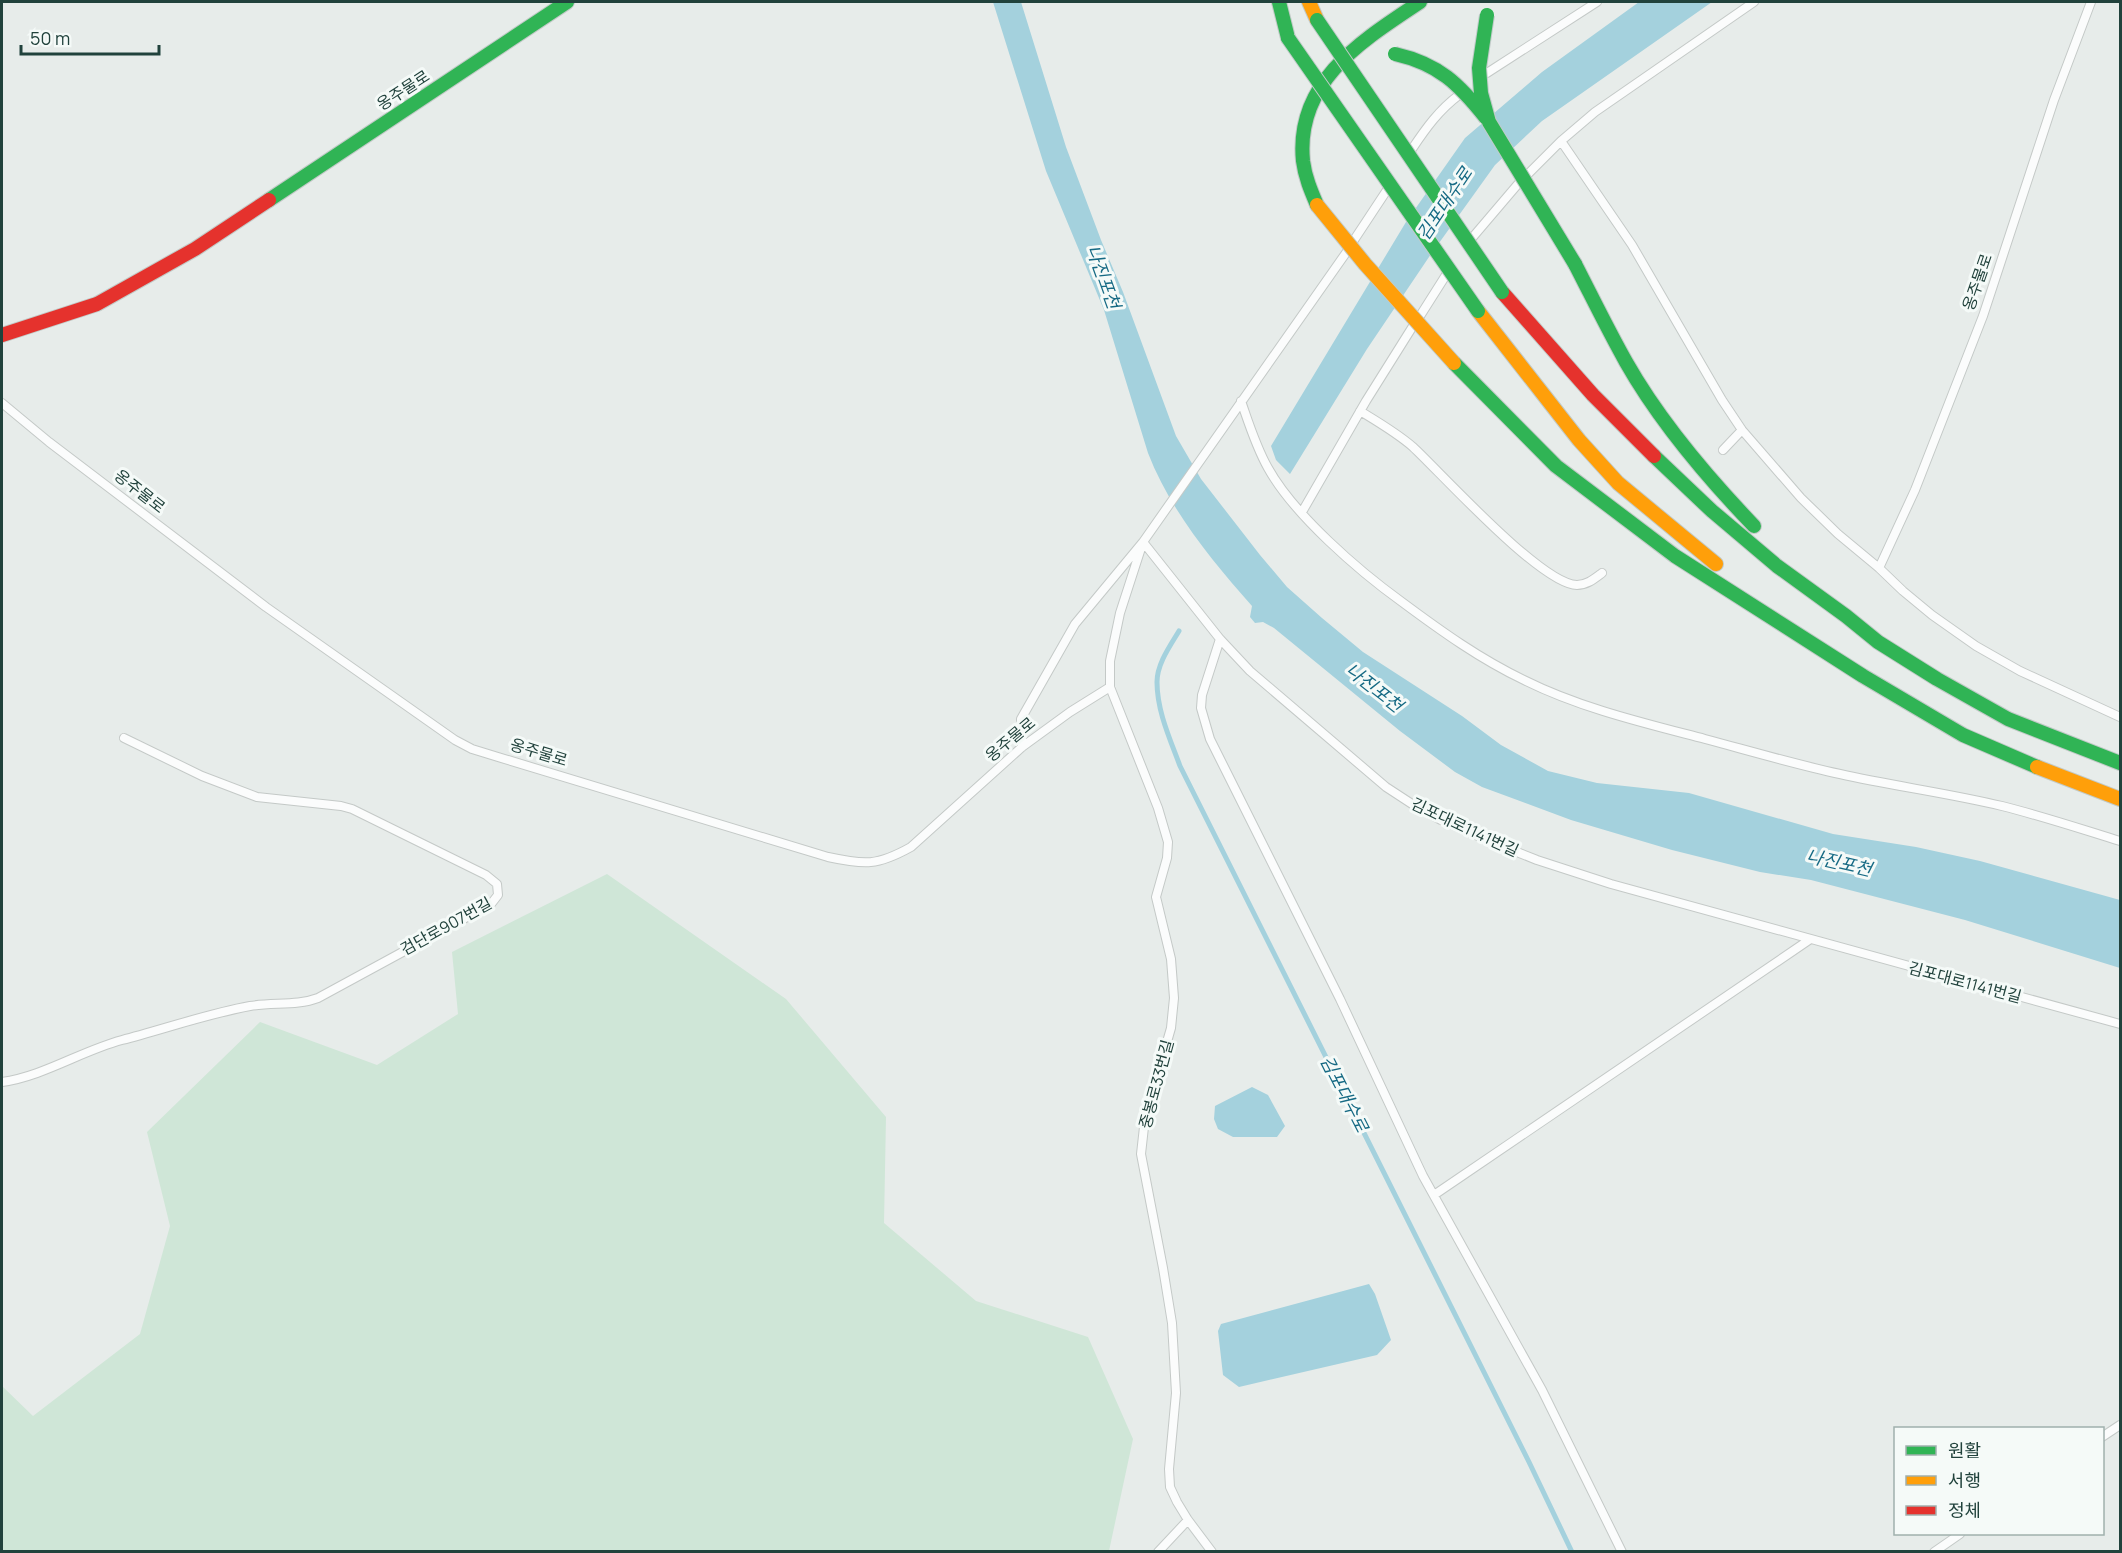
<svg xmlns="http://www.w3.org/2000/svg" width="2122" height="1553" font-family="Manrope,'Noto Sans KR',sans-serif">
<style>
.green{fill:#cfe6d7}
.water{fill:#a4d1dd}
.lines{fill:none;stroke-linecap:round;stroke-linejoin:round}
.stream{stroke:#a4d1dd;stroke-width:5}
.lane-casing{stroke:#c4c9c7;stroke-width:10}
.fast-casing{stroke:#c2cac7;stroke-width:16}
.slow-casing{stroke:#c2cac7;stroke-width:16}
.jam-casing{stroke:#c2cac7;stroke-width:16}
.lane{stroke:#fbfcfc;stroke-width:8}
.fast{stroke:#30b455;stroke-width:14}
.slow{stroke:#ff9f0a;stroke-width:14}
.jam{stroke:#e5322d;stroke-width:14}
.fast-bridge-casing{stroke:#c1cbc9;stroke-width:16;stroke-linecap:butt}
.slow-bridge-casing{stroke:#c1cbc9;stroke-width:16;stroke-linecap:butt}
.fast-bridge{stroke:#30b455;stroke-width:14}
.slow-bridge{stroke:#ff9f0a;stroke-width:14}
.labels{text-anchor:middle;stroke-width:6;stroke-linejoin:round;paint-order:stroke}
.street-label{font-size:16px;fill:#21423c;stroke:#f5faf8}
.water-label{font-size:18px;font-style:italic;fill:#166a84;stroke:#f5faf8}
</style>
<rect width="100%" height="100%" fill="#e7ecea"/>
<path class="green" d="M607,874l179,125 100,118 -2,106 92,78 112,36 45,102 -24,112h-1107v-165l31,30 107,-82 30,-108 -23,-94 113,-110 117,43 81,-51 -6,-62z"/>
<path class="water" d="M993,2h28l45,145 35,93 22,52 53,144 25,43 59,76 27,32 35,31 41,34 99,64 39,29 47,26 49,12 92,10 144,41 83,13 64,14 140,39v68l-155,-48 -154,-40 -51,-8 -88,-22 -101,-30 -89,-33 -27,-15 -55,-41 -126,-103 -11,-6 -8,1 -5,-6 2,-11c-40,-45 -82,-96 -104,-153l-44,-143 -58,-139z
M1639,2h73l-170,119 -47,44 -66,92 -62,92 -77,125 -14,-14 -5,-14 135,-224 59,-84 77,-66z
M1252,1087l16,8 17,31 -8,11h-44l-15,-8 -4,-10 1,-13z
M1369,1284l6,10 16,46 -14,15 -138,32 -16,-12 -5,-44 3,-7z"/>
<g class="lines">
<path class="stream" d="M1179,631c-9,15 -22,33 -22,51 0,29 13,57 23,84l349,696 43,90"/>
<g class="lane-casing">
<path id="lane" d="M1487,73l110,-71
M1561,141l71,104 90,155 20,30 59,68 37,36 41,34 24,23 29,24 44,31 44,25 100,46
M1412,149c14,-21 27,-39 47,-54
M1527,175l34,-34 34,-29 159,-110
M1472,238l46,-54
M1354,240l33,-50
M1420,316l26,-41
M1241,401c8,23 15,46 27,67 26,47 91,103 134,134 39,29 78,57 122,78 56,28 120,43 181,59 45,12 89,25 135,35 53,12 108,19 162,32 40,10 79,23 118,35
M2,403l47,39 217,165 189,133 17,9 26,8 330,100c37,8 49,9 83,-10l111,-100 48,-35 40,-25
M1360,411c18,11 37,22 53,36 29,27 129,138 164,138 10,0 17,-6 25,-12
M1723,450l19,-20
M1302,512l64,-111 47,-75
M1879,568l36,-78 68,-174 71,-216 37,-98
M1220,639l-18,56 -1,13 9,31 130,260 83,177 119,214 80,162
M1022,747l-1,-28 54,-95 68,-82 77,97 30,32 136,116 26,17 29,16 46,20 50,20 74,24 509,140
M2,1082c42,-6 79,-31 120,-42 42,-11 85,-26 128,-34 23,-4 47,0 68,-8l173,-94 7,-9 -1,-11 -11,-9 -134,-66 -11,-3 -84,-9 -55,-21 -78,-38
M1434,1195l375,-255
M2102,1437l18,-12
M1158,1552l30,-32
M1212,1552l-24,-32 -11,-18 -7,-15 -1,-18 7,-76 -4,-70 -9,-55 -22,-114 4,-36 26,-90 3,-30 -3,-39 -15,-62 11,-39 1,-16 -10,-34 -48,-121v-26l10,-48 23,-71 205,-292
M1934,1552l26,-18"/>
</g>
<g class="fast-casing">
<path id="fast" d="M1279,2l9,36
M269,200l298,-198
M1317,205c-6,-14 -12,-28 -14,-44 -8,-80 60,-121 117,-159
M1575,264c17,33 33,66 51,98 34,60 81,115 128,164
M1454,363l102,103 119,90 188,120 100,59 74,32
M1654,456l58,55 65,55 69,50 32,26 59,37 71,40 112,44"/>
</g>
<g class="slow-casing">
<path id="slow" d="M1309,2l8,18
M1478,311l101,129 39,43 98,81
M2037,767l83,32"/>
</g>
<g class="jam-casing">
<path id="jam" d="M1502,292l91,103 61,61
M2,335l95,-31 98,-55 74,-49"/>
</g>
<use href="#lane" class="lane"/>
<use href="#fast" class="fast"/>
<use href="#slow" class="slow"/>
<use href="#jam" class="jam"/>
<g class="fast-bridge-casing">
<path id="fast-bridge" d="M1487,15l-8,53 2,25 8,29 86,142
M1317,20l185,272
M1288,38l190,273
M1395,54c44,10 64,30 91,64"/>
</g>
<g class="slow-bridge-casing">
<path id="slow-bridge" d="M1317,205l48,59 89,99"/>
</g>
<use href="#fast-bridge" class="fast-bridge"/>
<use href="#slow-bridge" class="slow-bridge"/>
</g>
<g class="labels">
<g class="street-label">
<text transform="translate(403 90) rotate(-33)" y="6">옹주물로</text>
<text transform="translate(1977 282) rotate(-71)" y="6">옹주물로</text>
<text transform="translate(140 491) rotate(38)" y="6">옹주물로</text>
<text transform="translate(1010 739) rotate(-40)" y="6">옹주물로</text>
<text transform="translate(539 752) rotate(17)" y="6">옹주물로</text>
<text transform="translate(1465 827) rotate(25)" y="6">김포대로1141번길</text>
<text transform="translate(446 926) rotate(-29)" y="6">검단로907번길</text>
<text transform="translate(1965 982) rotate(15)" y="6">김포대로1141번길</text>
<text transform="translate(1156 1084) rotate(-75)" y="6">중봉로33번길</text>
</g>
<g class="water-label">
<text transform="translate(1445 204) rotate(-56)" y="6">김포대수로</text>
<text transform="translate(1103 277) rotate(70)" y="6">나진포천</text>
<text transform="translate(1374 688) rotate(38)" y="6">나진포천</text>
<text transform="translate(1839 863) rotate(13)" y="6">나진포천</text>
<text transform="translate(1344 1094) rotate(63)" y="6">김포대수로</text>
</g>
</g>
<rect width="2122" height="1553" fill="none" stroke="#21423c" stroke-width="6"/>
<rect x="1894" y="1427" width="210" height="108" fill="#f5faf8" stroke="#a0b0ad" stroke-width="1.5"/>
<rect x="1906" y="1446" width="30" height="9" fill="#30b455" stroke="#a0b0ad" stroke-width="1.5"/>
<text x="1948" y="1457" font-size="18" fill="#21423c">원활</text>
<rect x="1906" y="1476" width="30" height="9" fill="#ff9f0a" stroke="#a0b0ad" stroke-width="1.5"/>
<text x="1948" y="1487" font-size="18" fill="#21423c">서행</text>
<rect x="1906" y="1506" width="30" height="9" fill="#e5322d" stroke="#a0b0ad" stroke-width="1.5"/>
<text x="1948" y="1517" font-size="18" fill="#21423c">정체</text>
<path d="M21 45v9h138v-9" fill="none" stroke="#21423c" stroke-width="3"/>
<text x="30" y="45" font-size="18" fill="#21423c" stroke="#f5faf8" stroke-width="4.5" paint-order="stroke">50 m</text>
</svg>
